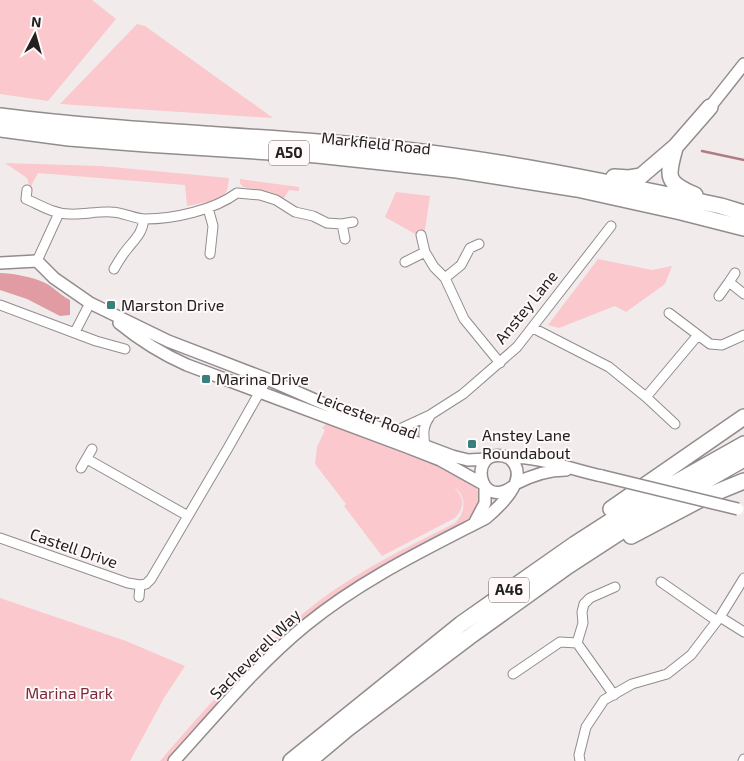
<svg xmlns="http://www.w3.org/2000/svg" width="744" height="761" font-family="'Exo 2',sans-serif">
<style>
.green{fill:#fac8cd}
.forest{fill:#e09ba3}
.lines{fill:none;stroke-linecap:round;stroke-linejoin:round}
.stream{stroke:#ae7c82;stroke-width:2.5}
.minor-casing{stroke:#938c8d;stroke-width:11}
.tertiary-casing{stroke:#938c8d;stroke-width:14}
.trunk-casing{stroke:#938c8d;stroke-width:18}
.minor{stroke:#fff;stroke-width:9}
.tertiary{stroke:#fff;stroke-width:11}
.trunk{stroke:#fff;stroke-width:15}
.tertiary-bridge-casing{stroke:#938c8d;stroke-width:14;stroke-linecap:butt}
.tertiary-bridge{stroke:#fff;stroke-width:11}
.poi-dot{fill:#38807d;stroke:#fff9f9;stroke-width:2}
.labels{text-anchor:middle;stroke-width:4;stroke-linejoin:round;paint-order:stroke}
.shield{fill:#fff9f9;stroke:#646161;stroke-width:1}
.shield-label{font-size:15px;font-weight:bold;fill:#222020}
.street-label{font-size:16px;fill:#222020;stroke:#fff9f9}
.poi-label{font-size:16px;fill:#222020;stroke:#fff9f9;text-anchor:start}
.park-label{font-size:16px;fill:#7b2a3a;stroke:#fff9f9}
</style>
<rect width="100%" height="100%" fill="#f2ebec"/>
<path class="green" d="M0,0h92l24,19 -68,82 -48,-7z
M137,24l8,2 128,92 -213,-14z
M5,163l96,3 128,12c-2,18 -4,20 -22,24 -7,1 -13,3 -20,4l-2,-21 -147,-12 -8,15 -3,-10z
M240,179l59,8v4l-10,-1 -6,10 -11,-6 -19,-3v-2l-10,-2 -3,-4z
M396,192l34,4 -5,34 -10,4 -30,-17z
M598,259l54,11 20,-4 -7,18 -39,28 -11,-6 -56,22 -11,-3z
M326,424l11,1 8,6c44,16 92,30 131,57l2,3 3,10 -9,17 -7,6 -64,33 -135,99 -98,105h-8c49,-57 100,-115 160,-161 42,-31 89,-54 135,-77 11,-11 12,-27 -1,-36 10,12 12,18 1,31l-73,38 -38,-50 2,-2 -31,-40 2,-17 8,-17 -3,-2z
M0,598l126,43 59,25 -21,32 -34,63h-130z"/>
<path class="forest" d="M0,273c11,0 33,4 43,9 10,4 17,13 27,18v15l-10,1 -33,-17 -27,-9z"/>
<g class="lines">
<path class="stream" d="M702,151l42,9"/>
<g class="minor-casing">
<path id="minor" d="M27,190l-1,9c14,6 28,15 43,15 14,1 28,-3 42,-2 12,0 23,7 34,7 29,0 69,-9 92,-26l23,2 16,5 19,12 18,4 14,7 15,1 11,-2
M208,208l5,18 -3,28
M342,224l3,15
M421,235l4,17 9,15 11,11 19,41 36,44
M37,261l22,-48
M405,262l20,-10
M114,269c4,-7 9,-15 14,-21 9,-11 14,-15 16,-29
M735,273l-6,9 15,12
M445,278l16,-13 9,-17 9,-4
M719,296l10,-14
M0,305l96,36 29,8
M669,313l41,31 12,1 22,-10
M533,328l76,39 37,30 29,27
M75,332l15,-29
M646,397l52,-62
M391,433l39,-18 33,-21 54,-47 94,-121
M425,446c-2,-13 -2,-20 5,-30
M87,459l101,57
M81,468l11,-19
M0,538l128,45 12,2
M661,582l56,39
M140,585l6,-1 5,-5 77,-131 39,-69
M139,597l1,-12
M720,617l24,15
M513,674l47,-32 17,1
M614,695l-37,-52 6,-20 -1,-11 2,-8 6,-6 25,-11
M580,761l-1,-6 7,-28 18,-27 28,-16 35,-10 24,-19 29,-38 24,-39
M743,761l1,-2"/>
</g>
<g class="tertiary-casing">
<path id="tertiary" d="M710,107l34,-43
M0,263l37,-2 17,17 36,25 78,38 99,38 124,54 61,23 16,4 19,-1
M119,323c22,18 43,31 68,42l220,82 33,13 43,24
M506,457c34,-1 63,12 96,19
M515,484c17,-9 32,-14 51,-14
M475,522l10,-19v-17
M174,761c42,-46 84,-97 132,-136 55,-45 118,-75 180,-107 13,-11 39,-35 29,-53 -3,-5 -7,-9 -12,-9 -35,-7 -25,55 9,31"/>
</g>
<g class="trunk-casing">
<path id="trunk" d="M0,116c125,16 252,19 377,31 116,11 230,35 344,59l23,7
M0,129l69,9 77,6 171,11 140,15 120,19 104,23 63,16
M675,148c-8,29 -10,34 20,47
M614,177l15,1 12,-2 35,-30 34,-39
M611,509l133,-92
M631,536l74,-39 39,-16
M291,761l170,-137 114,-80 59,-38 110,-62
M309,761l38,-32 122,-92 99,-71 83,-54 93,-53"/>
</g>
<use href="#minor" class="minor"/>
<use href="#tertiary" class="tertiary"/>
<use href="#trunk" class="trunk"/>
<g class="tertiary-bridge-casing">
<path id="tertiary-bridge" d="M602,476l136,33"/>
</g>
<use href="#tertiary-bridge" class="tertiary-bridge"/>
</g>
<g class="poi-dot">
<rect x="106" y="300" width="10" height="10" rx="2.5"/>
<rect x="201" y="374" width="10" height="10" rx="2.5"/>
<rect x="467" y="439" width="10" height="10" rx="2.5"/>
</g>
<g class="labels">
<g class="shield">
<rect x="269" y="140.5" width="40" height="25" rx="4"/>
<rect x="489" y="577.5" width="40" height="25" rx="4"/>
</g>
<g class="shield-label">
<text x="289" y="158">A50</text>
<text x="509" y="595">A46</text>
</g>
<g class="street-label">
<text transform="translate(376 143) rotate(6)" y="6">Markfield Road</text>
<text transform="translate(526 307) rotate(-51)" y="6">Anstey Lane</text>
<text transform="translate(367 415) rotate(21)" y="6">Leicester Road</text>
<text transform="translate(74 548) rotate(19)" y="6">Castell Drive</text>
<text transform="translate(255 654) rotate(-45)" y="6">Sacheverell Way</text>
</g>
<g class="poi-label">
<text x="121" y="311">Marston Drive</text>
<text x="216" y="385">Marina Drive</text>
<text x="482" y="441">Anstey Lane<tspan x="482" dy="18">Roundabout</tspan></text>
</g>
<g class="park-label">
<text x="69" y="699">Marina Park</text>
</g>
</g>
<g transform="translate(35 35) rotate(6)" stroke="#fff9f9" stroke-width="4" paint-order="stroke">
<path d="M0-4L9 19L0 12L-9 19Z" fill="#222020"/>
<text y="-8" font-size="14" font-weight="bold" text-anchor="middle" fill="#222020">N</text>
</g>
</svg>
